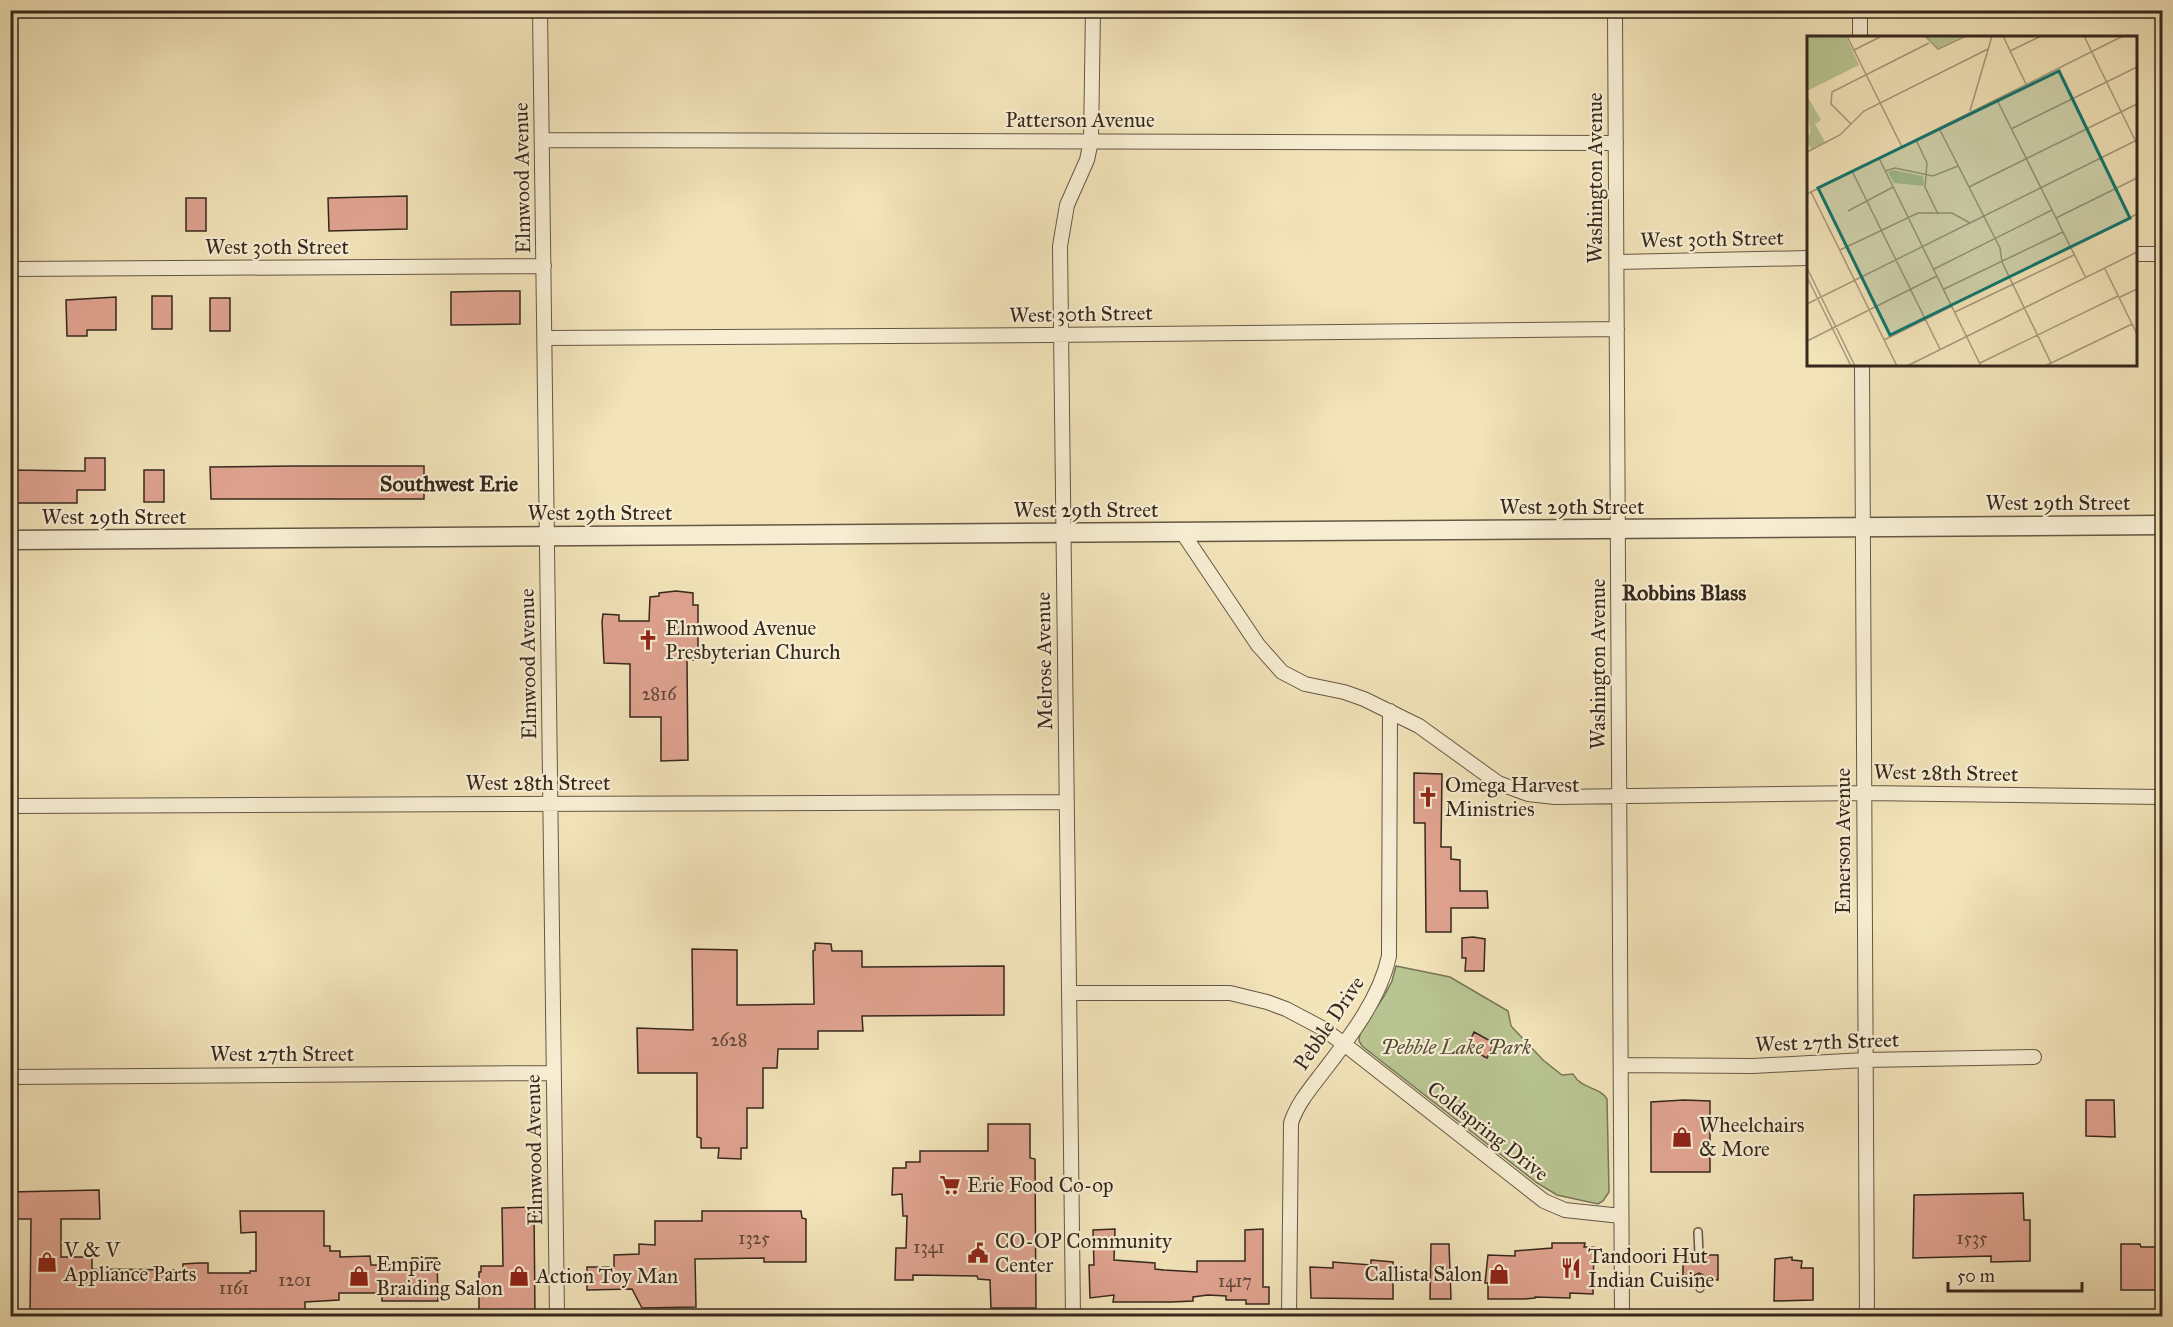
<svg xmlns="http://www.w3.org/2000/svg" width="2173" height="1327" font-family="'IM FELL Great Primer',serif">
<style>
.green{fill:#b8c491;stroke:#777657;stroke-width:1.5}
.building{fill:#e0a390;stroke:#36281d;stroke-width:1.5}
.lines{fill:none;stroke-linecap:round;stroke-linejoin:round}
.service-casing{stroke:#655744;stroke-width:10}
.minor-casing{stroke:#655744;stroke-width:16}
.tertiary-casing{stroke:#655744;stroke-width:21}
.service{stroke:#f7edd2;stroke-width:7}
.minor{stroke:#f7edd2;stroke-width:14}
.tertiary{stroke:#f7edd2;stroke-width:18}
.labels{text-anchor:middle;stroke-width:4.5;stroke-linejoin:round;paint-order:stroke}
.number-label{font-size:18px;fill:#60473a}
.street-label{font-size:21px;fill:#36281d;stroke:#f7edd2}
.poi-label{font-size:21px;fill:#36281d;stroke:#f7edd2;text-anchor:start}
.park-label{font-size:21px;font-style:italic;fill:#564f3a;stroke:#f7edd2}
.neighbourhood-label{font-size:22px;font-weight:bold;fill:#36281d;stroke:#f7edd2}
.inset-road{fill:none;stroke:#a7987b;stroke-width:1.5}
.view{fill:#0f766e;fill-opacity:0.15;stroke:#0f766e;stroke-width:3}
.inset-edge{fill:none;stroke:#36281d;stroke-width:3}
</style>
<rect width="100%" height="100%" fill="#f2e3b9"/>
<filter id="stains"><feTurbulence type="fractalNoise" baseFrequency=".00333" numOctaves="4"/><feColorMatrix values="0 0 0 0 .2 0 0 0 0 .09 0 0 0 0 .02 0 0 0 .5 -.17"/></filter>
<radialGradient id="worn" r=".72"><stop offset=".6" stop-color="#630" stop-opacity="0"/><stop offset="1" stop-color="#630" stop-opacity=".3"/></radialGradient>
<path class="green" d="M1396,966l54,11 58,34 3,15 32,34 19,15 11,-1c9,16 26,12 34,25l2,93 -6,9 -5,3 -41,-9 -20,-12 -175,-137 -3,-5 1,-8 24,-37 8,-15z"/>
<path class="building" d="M407,196v33l-78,2 -1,-33z
M186,198h20v33h-20z
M500,291h20v33l-69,1v-33z
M152,296h20v33h-20z
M116,297v33h-29v6h-20l-1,-36z
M210,298h20v33h-20z
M85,458h20v32h-28v13h-67v-33l75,1z
M294,466h130v33h-213l-1,-32z
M144,470h20v32h-20z
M676,591l17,2v12h5v55h-11l1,100 -27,1v-44h-31v-53l-26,-1 -2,-41 1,-8 16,1v6h30l1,-24 9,-1v-3z
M1414,773l28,1 -1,73h10v12l9,1v31h27l1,17h-37v24h-25l-1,-109h-11z
M1473,937l12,2 -1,32h-19l1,-13h-4v-20z
M815,943l16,1 1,7h30v16l142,-1v49l-142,1 1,15h-45v18h-40l-1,19h-14v40h-16v40h-6v11l-23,-1 1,-10h-18v-10l-4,-1v-64h-59l-1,-45 56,2 -1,-81 45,1v55l77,-1 -1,-53 2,-1z
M1474,1032l20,11 -7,15 -20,-10z
M1684,1100l26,1v71h-59v-70z
M2086,1100h28l1,37 -29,-1z
M988,1124h42v34l5,1 1,149h-45l-1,-28 -12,-1 -1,-3 -64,-1v5h-18l1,-32h10l1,-32h-4l-1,-22 -10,1 1,-27h13v-6h14v-11h68z
M99,1190l1,29h-39v38h31v12l91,1v-6l16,-1h9v10h42v-2h6v-39l-15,1 -1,-22h84v35h6v5h10v6l30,-1 1,9h42l-1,-7h25l1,43h-56v-8h-43v7l-34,2v15h-51v-7l-75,2 -50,-2 -99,2 1,-93h-21v-27z
M2023,1193l1,27h6v41l-39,1v-6l-78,2 1,-63z
M534,1207l1,107 -31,1 -1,-3 -24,3v-43h2v-6h22l-1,-58z
M702,1211h99l1,7 4,1v43h-42v-4l-69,1 1,48 -54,1 -10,-19 -45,1v-23h27v-12l25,-1v-10l16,1v-24h47z
M1115,1229l-1,31 41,3v6l9,1 33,2v-11h48v-31l18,-1v58h6v17h-23v-4h-20v-4l-18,-1 -15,2v4l-22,1h-58l1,-7 -24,3 -1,-33h5l-1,-35z
M1552,1243h33l-1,4h10l-1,47 -23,-1v5l-35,-1v1l-12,1h-35v-16h-3l3,-28 27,1v-5l37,-3z
M1431,1244h18l2,55h-21z
M2121,1244h19l1,3h22v43h-42z
M1689,1255h4l6,5 3,-2 3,-3h13v25l-13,-1 -2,-4 -4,-2 -4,2 -2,4h-10v-16h5z
M1792,1257v3l10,1 -1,7h12v32l-39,1 1,-42z
M1371,1260l22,2v37l-82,-1 -1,-31 23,1v-6l38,3z"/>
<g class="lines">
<g class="service-casing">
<path id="service" d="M1698,1232l1,22
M1699,1279l1,9"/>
</g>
<g class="minor-casing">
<path id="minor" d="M540,10l17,1306
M1615,10l7,1306
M1860,10v28
M543,140l1073,3
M2136,254h26
M1617,262l191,-4
M10,269l534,-3
M545,338l502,-3 570,-6
M1862,364l5,952
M1182,532l76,113 24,27 23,12 39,8 20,7 55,27 79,57 30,11 27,3 309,-4 298,4
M10,806l1056,-4
M1069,993h161l37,9 19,7 36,19 22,16 200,157 21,9 56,6
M1621,1065l132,1 112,-6 169,-3
M10,1077l543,-4
M1073,1316l-13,-1070 7,-41 20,-45 4,-19 2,-131
M1289,1316l2,-193c6,-19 19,-34 32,-51 26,-34 57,-73 66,-116l1,-245"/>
</g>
<g class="tertiary-casing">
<path id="tertiary" d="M10,540l2152,-15"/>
</g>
<use href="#service" class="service"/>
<use href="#minor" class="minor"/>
<use href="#tertiary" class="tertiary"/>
</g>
<defs>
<g id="church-bare" transform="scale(1.62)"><path d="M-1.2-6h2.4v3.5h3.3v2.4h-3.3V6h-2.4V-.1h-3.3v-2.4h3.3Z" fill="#8f2418" stroke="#f7edd2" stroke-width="2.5" paint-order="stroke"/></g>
<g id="shop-bare" transform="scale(1.62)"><path d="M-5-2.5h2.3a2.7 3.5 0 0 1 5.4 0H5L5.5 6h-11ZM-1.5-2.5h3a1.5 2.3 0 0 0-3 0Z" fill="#8f2418" stroke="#f7edd2" stroke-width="2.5" paint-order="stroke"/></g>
<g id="supermarket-bare" transform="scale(1.62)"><path d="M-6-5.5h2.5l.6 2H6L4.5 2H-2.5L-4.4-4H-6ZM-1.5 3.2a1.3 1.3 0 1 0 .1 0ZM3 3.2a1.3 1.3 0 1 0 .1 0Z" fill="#8f2418" stroke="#f7edd2" stroke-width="2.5" paint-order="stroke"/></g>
<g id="civic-bare" transform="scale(1.62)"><path d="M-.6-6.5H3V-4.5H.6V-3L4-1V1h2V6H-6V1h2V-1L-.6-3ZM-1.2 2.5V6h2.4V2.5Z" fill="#8f2418" stroke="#f7edd2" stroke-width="2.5" paint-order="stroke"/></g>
<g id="restaurant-bare" transform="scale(1.62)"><path d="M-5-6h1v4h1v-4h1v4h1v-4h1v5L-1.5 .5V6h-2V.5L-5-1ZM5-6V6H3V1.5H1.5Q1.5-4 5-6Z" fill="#8f2418" stroke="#f7edd2" stroke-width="2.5" paint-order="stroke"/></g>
</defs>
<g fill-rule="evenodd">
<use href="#church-bare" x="648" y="640"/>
<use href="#church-bare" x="1428" y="797"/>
<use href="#shop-bare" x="1682" y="1137"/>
<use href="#supermarket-bare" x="950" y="1185"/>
<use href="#civic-bare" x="978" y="1253"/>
<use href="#shop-bare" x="47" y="1262"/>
<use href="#restaurant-bare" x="1571" y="1268"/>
<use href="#shop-bare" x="1499" y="1274"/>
<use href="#shop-bare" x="359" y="1276"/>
<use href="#shop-bare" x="519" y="1276"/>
</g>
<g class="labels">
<g class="number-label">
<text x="659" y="700">2816</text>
<text x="729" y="1046">2628</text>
<text x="754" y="1244">1325</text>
<text x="1972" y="1244">1535</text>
<text x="929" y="1253">1341</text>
<text x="295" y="1286">1201</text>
<text x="1235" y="1287">1417</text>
<text x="234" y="1294">1161</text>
</g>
<g class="street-label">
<text x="1080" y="127">Patterson Avenue</text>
<text transform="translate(522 178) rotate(-91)" y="7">Elmwood Avenue</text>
<text transform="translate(1595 178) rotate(-90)" y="7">Washington Avenue</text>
<text transform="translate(1712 239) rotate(-1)" y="7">West 30th Street</text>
<text x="277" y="254">West 30th Street</text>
<text transform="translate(1081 314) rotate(-1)" y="7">West 30th Street</text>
<text x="2058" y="510">West 29th Street</text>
<text x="1572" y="514">West 29th Street</text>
<text x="1086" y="517">West 29th Street</text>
<text x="600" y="520">West 29th Street</text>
<text x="114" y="524">West 29th Street</text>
<text transform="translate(1044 661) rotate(-91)" y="7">Melrose Avenue</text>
<text transform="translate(528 664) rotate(-91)" y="7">Elmwood Avenue</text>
<text transform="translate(1598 664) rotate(-90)" y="7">Washington Avenue</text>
<text transform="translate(1946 773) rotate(1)" y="7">West 28th Street</text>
<text x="538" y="790">West 28th Street</text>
<text transform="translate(1843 841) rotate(-90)" y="7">Emerson Avenue</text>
<text transform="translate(1329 1023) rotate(-56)" y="7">Pebble Drive</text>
<text transform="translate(1827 1042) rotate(-2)" y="7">West 27th Street</text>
<text x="282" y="1061">West 27th Street</text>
<text transform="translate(1488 1131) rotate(38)" y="7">Coldspring Drive</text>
<text transform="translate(534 1150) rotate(-91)" y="7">Elmwood Avenue</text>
</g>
<g class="poi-label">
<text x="665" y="635">Elmwood Avenue<tspan x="665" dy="24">Presbyterian Church</tspan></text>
<text x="1445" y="792">Omega Harvest<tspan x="1445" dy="24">Ministries</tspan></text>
<text x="1699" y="1132">Wheelchairs<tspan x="1699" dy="24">&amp; More</tspan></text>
<text x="967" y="1192">Erie Food Co-op</text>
<text x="995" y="1248">CO-OP Community<tspan x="995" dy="24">Center</tspan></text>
<text x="64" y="1257">V &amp; V<tspan x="64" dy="24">Appliance Parts</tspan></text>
<text x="1588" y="1263">Tandoori Hut<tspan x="1588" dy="24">Indian Cuisine</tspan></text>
<text x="376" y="1271">Empire<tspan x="376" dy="24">Braiding Salon</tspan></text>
<text x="1482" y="1281" text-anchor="end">Callista Salon</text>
<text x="536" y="1283">Action Toy Man</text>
</g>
<g class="park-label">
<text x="1456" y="1054">Pebble Lake Park</text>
</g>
<g class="neighbourhood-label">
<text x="449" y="491">Southwest Erie</text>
<text x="1684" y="600">Robbins Blass</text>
</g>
</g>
<g transform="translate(1807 36)">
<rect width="330" height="330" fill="#f2e3b9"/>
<path d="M0,0h39l13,29 -52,26zM119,0h37l-25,12zM0,60l14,24 -6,4 10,18 -14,7 -4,-9 3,-8zM86,134l30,6 1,10 -30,-3 -6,-11z" fill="#b8c491"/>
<path class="inset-road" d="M40,0l55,111M118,0l13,13 28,-13M196,0l23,48M277,0l53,108M47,14l28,-14M203,15l31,-15M190,64l89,178M163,75l22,-75M44,88l-20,-20 1,-12 97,-49M132,92l61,120 2,14 49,101M204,93l126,-62M109,104l11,23 -2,24 13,27M0,116l33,-17 24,-24 124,-62M72,122l102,208M45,135l88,178M78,135l10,-3 38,8 25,-10M162,151l168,-83M4,156l86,174M0,158l316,-158M41,175l45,-24M249,182l81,-40M264,211l66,-33M33,214l78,-37h34l18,10M0,232l48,98M127,233l118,-59M298,233l32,65M0,241l44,89M137,253l119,-57M313,261l17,-8M0,268l330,-164M148,276l119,-57M77,304l68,-34M0,305l130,-65M173,327l138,-67M100,330l230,-114M238,330l87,-42"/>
<path class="view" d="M252,35l71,147 -240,117 -72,-147z"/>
<rect width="330" height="330" class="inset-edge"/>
</g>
<rect width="2173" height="1327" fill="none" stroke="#f2e3b9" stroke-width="36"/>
<rect x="12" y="12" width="2149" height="1303" fill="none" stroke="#36281d" stroke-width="3"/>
<rect x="18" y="18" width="2137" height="1291" fill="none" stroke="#36281d" stroke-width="1.5"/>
<path d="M1948 1282v9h134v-9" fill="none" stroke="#36281d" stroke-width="3"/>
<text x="1957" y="1282" font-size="18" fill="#36281d" stroke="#f7edd2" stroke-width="4.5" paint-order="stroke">50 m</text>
<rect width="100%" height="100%" filter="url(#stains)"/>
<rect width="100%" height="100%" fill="url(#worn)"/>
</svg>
